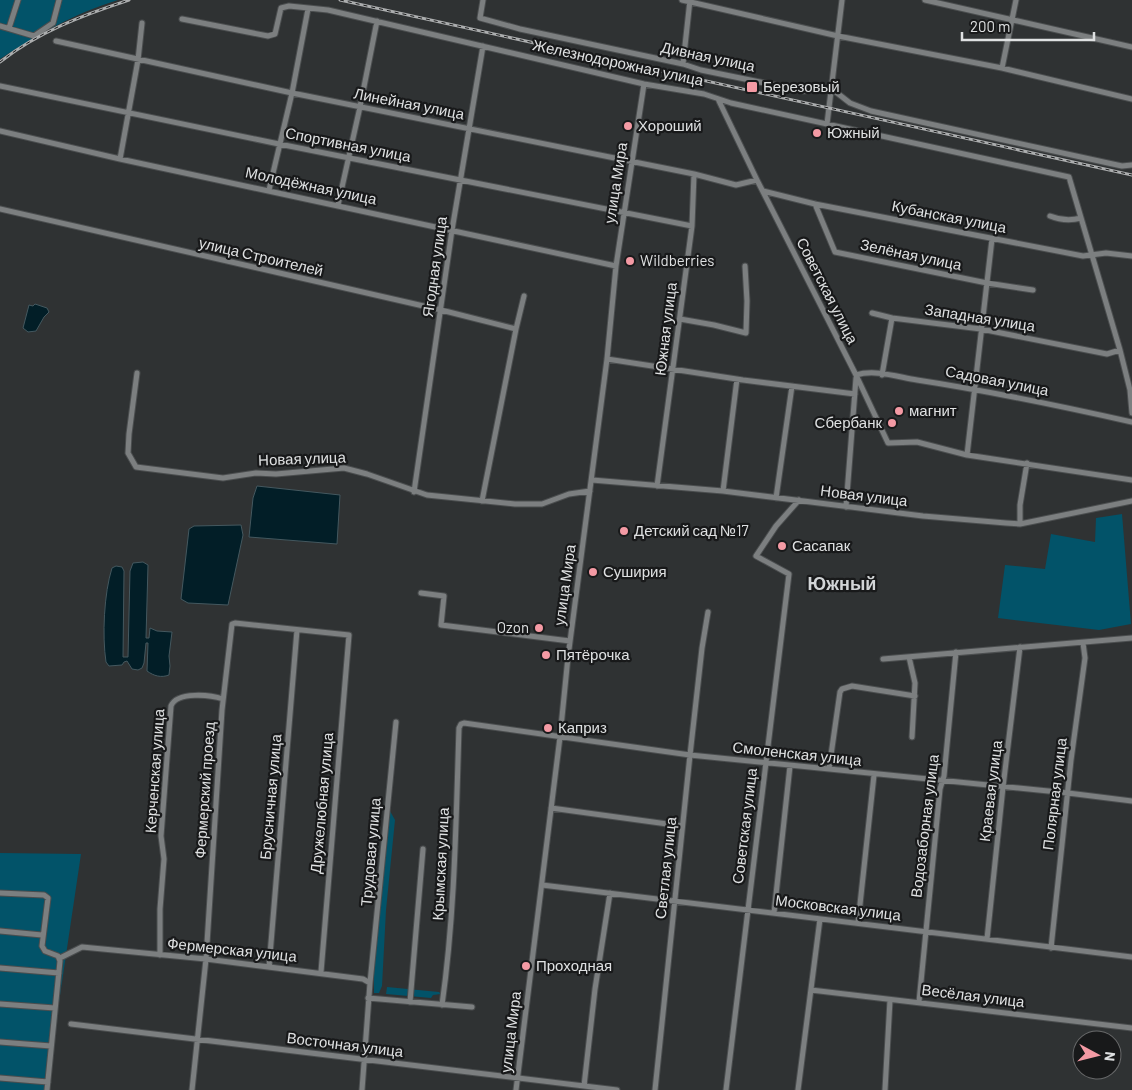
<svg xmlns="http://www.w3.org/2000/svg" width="1132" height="1090" font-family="Barlow,sans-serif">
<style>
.green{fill:#025369}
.water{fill:#021e27;stroke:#44585f}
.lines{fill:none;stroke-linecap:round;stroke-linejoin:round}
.minor-casing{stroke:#4b4e4f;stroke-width:7}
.minor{stroke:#7c7f80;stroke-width:5}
.rail-casing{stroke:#abadae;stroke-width:3}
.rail{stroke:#18191a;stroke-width:1;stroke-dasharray:4;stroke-linecap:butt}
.poi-dot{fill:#f49aa4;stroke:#18191a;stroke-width:2}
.labels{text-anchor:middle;stroke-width:4.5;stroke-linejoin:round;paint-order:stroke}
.street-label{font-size:15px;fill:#dfe1e2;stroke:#18191a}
.poi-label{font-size:15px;fill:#dfe1e2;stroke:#18191a;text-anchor:start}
.quarter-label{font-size:18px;font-weight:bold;fill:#d2d5d7;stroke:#18191a}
</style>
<rect width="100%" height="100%" fill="#2f3233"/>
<path class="green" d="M0,0h118c-45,14 -79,34 -118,59z
M1122,514l9,110 -32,6 -101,-12 7,-53 40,4 6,-35 44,8 1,-24z
M390,811l5,9 -9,90 -4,76 -3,7h-5v-31l13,-139z
M0,853l81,1 -35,236h-46z
M387,987l52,5 2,2 -8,1 -2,3 -45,-4z"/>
<path class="water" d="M35,304l12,4 2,4 -5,5 -8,14 -8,1 -5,-4 6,-23 4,1z
M257,486l83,9 -3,49 -88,-7 4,-39z
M241,525l2,10 -15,70 -40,-2 -7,-4 8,-70 5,-3z
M143,562l5,3 -2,73h3l1,-10 7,3 15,1 -3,24 1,10 -1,9c-8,3 -15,1 -22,-4l1,-28h-2l-2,20 -2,5 -4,2 -6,-1 -5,-8 -3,1 -2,3 -13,1 -3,-4c-4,-26 -2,-69 6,-94l4,-2 6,1 2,4 -1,86h5l2,-86 3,-8z"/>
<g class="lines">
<g class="minor-casing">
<path id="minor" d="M483,0l-3,18 40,11 163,35 18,6 103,21 11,-2h17l18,14 21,8 237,52 14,3 10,-1
M682,0l156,36 164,32 130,31
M925,0l207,47
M182,19l86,17 7,-2 6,-26 8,-2 39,4 316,74 60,10 27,9 338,74 51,173 10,40 2,23
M0,26l34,10 19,-13 6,-23
M9,28l9,-28
M56,41l236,52 402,81 42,11 21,-5
M683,64l7,-64
M1002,68l14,-68
M0,86l279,58 413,82
M718,99l39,81 99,195 32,68 29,-1 50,13 165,25
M827,124l15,-124
M0,131l120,28 496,107
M120,159l18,-99 4,-37
M269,190l23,-97 16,-84
M763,191l52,13 268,52 23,-3 26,3
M815,204l20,48 152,31 46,7
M338,205l22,-98 17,-86
M0,209l441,101 75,19 -34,172
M1050,216c10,4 20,5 31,2
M872,313l20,5
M680,319l34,6 32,8 1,-32 -2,-35
M516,329l8,-33
M607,359l136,21 112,14
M137,373l-8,61 -1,19 8,14 87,11 33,-5 20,1 68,-6 23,6 60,21 88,9h27l27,-10 21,-3
M856,375c19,-6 42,2 61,5 72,11 144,26 215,42
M882,375l10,-57 89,11 126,25 13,-4
M967,455l25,-216
M592,480l131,11 200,25 83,7 14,1 112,-23
M657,486l35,-260 2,-52
M723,491l14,-112
M414,492l38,-262 31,-184
M776,498l16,-112
M846,507l10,-129
M1020,524v-19l7,-42
M421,593l23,3 -3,29 129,16
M909,657l6,26 -3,54
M883,659l249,-21
M829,769l11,-77 2,-3 10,-3 63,10
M551,808l131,18
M542,885l590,72
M0,893l44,2 4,3 -6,48 3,5 13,5 2,5 -13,129
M774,913l16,-147
M858,923l16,-148
M0,931l42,4
M987,939l16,-152 17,-140
M1051,948l20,-188 14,-102 -2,-15
M160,955v-46l4,-50 -3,-23 10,-130c6,-15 40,-11 52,-7
M60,958l22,-11 124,12 157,20 7,4 -8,107
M269,967l28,-337
M0,968l59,5
M370,983l26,-261
M811,990l321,38
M368,998l104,9
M410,1002l13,-153
M919,1002l21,-213 4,-13 12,-124
M0,1004l55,4
M442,1005c13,-92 14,-185 17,-277l2,-4 3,-1 226,32 378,38 64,8
M71,1024l546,66
M0,1042l51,4
M0,1078l48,4
M584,1086l11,-97 15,-96
M192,1090l14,-131 16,-249 10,-86 3,-1 114,12 -28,337
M516,1090l44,-353 8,-80 39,-298 9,-93 28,-182
M655,1090l35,-335 12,-107 6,-36
M726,1090l63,-516 -33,-18 20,-30 23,-26
M798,1090l22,-171
M885,1090l5,-90"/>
</g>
<use href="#minor" class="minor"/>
<g class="rail-casing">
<path id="rail" d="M340,0l792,175
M0,62c38,-30 83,-47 129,-62"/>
</g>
<use href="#rail" class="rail"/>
</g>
<g class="poi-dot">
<rect x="746" y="81" width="12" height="12" rx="2.5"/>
<circle cx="628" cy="126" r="5"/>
<circle cx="817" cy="133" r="5"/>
<circle cx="630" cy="261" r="5"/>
<circle cx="899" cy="411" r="5"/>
<circle cx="892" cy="423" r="5"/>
<circle cx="624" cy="531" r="5"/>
<circle cx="782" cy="546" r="5"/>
<circle cx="593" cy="572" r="5"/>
<circle cx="539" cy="628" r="5"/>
<circle cx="546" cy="655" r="5"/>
<circle cx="548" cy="728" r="5"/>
<circle cx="526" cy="966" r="5"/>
</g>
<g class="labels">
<g class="street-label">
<text transform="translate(708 57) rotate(12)" y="5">Дивная улица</text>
<text transform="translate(618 63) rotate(12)" y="5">Железнодорожная улица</text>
<text transform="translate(409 104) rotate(11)" y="5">Линейная улица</text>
<text transform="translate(348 145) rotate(11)" y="5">Спортивная улица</text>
<text transform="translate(616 183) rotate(-81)" y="5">улица Мира</text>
<text transform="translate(311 186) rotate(12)" y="5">Молодёжная улица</text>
<text transform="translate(949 217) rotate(11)" y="5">Кубанская улица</text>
<text transform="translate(911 255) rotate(12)" y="5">Зелёная улица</text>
<text transform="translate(261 257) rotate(13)" y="5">улица Строителей</text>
<text transform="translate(435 267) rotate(-82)" y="5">Ягодная улица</text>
<text transform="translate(827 291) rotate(63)" y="5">Советская улица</text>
<text transform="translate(980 318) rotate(9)" y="5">Западная улица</text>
<text transform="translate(666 329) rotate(-83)" y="5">Южная улица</text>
<text transform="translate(997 381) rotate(11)" y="5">Садовая улица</text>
<text transform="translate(302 459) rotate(-2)" y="5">Новая улица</text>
<text transform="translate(864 496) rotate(7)" y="5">Новая улица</text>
<text transform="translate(565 585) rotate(-82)" y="5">улица Мира</text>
<text transform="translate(797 754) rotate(6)" y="5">Смоленская улица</text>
<text transform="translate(155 771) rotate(-86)" y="5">Керченская улица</text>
<text transform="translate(205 790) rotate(-86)" y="5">Фермерский проезд</text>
<text transform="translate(991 791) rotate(-83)" y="5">Краевая улица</text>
<text transform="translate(1055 794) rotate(-83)" y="5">Полярная улица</text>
<text transform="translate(271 797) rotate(-85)" y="5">Брусничная улица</text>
<text transform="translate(322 803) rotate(-85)" y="5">Дружелюбная улица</text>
<text transform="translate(745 826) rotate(-83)" y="5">Советская улица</text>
<text transform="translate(925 826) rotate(-83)" y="5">Водозаборная улица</text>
<text transform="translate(371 852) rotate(-85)" y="5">Трудовая улица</text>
<text transform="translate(441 864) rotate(-87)" y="5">Крымская улица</text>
<text transform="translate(666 868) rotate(-84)" y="5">Светлая улица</text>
<text transform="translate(838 908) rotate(7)" y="5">Московская улица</text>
<text transform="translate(232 950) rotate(6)" y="5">Фермерская улица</text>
<text transform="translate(973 996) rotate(7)" y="5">Весёлая улица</text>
<text transform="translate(511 1032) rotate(-83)" y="5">улица Мира</text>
<text transform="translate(345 1045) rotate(7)" y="5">Восточная улица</text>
</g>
<g class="poi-label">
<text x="763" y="92">Березовый</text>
<text x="638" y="131">Хороший</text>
<text x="827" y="138">Южный</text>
<text x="640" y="266">Wildberries</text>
<text x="909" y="416">магнит</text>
<text x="882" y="428" text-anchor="end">Сбербанк</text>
<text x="634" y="536">Детский сад №17</text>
<text x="792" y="551">Сасапак</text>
<text x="603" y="577">Суширия</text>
<text x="529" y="633" text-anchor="end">Ozon</text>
<text x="556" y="660">Пятёрочка</text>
<text x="558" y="733">Каприз</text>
<text x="536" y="971">Проходная</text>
</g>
<g class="quarter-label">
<text x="842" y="590">Южный</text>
</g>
</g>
<g transform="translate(1097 1055) rotate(97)"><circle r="24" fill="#18191a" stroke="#68696a"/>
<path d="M0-4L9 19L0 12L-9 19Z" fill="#f49aa4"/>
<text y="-8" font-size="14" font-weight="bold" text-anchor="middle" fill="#dfe1e2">N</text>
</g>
<path d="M962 32v8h132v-8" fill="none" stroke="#dfe1e2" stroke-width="2.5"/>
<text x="970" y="32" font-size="15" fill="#dfe1e2" stroke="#18191a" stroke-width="4" paint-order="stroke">200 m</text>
</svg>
